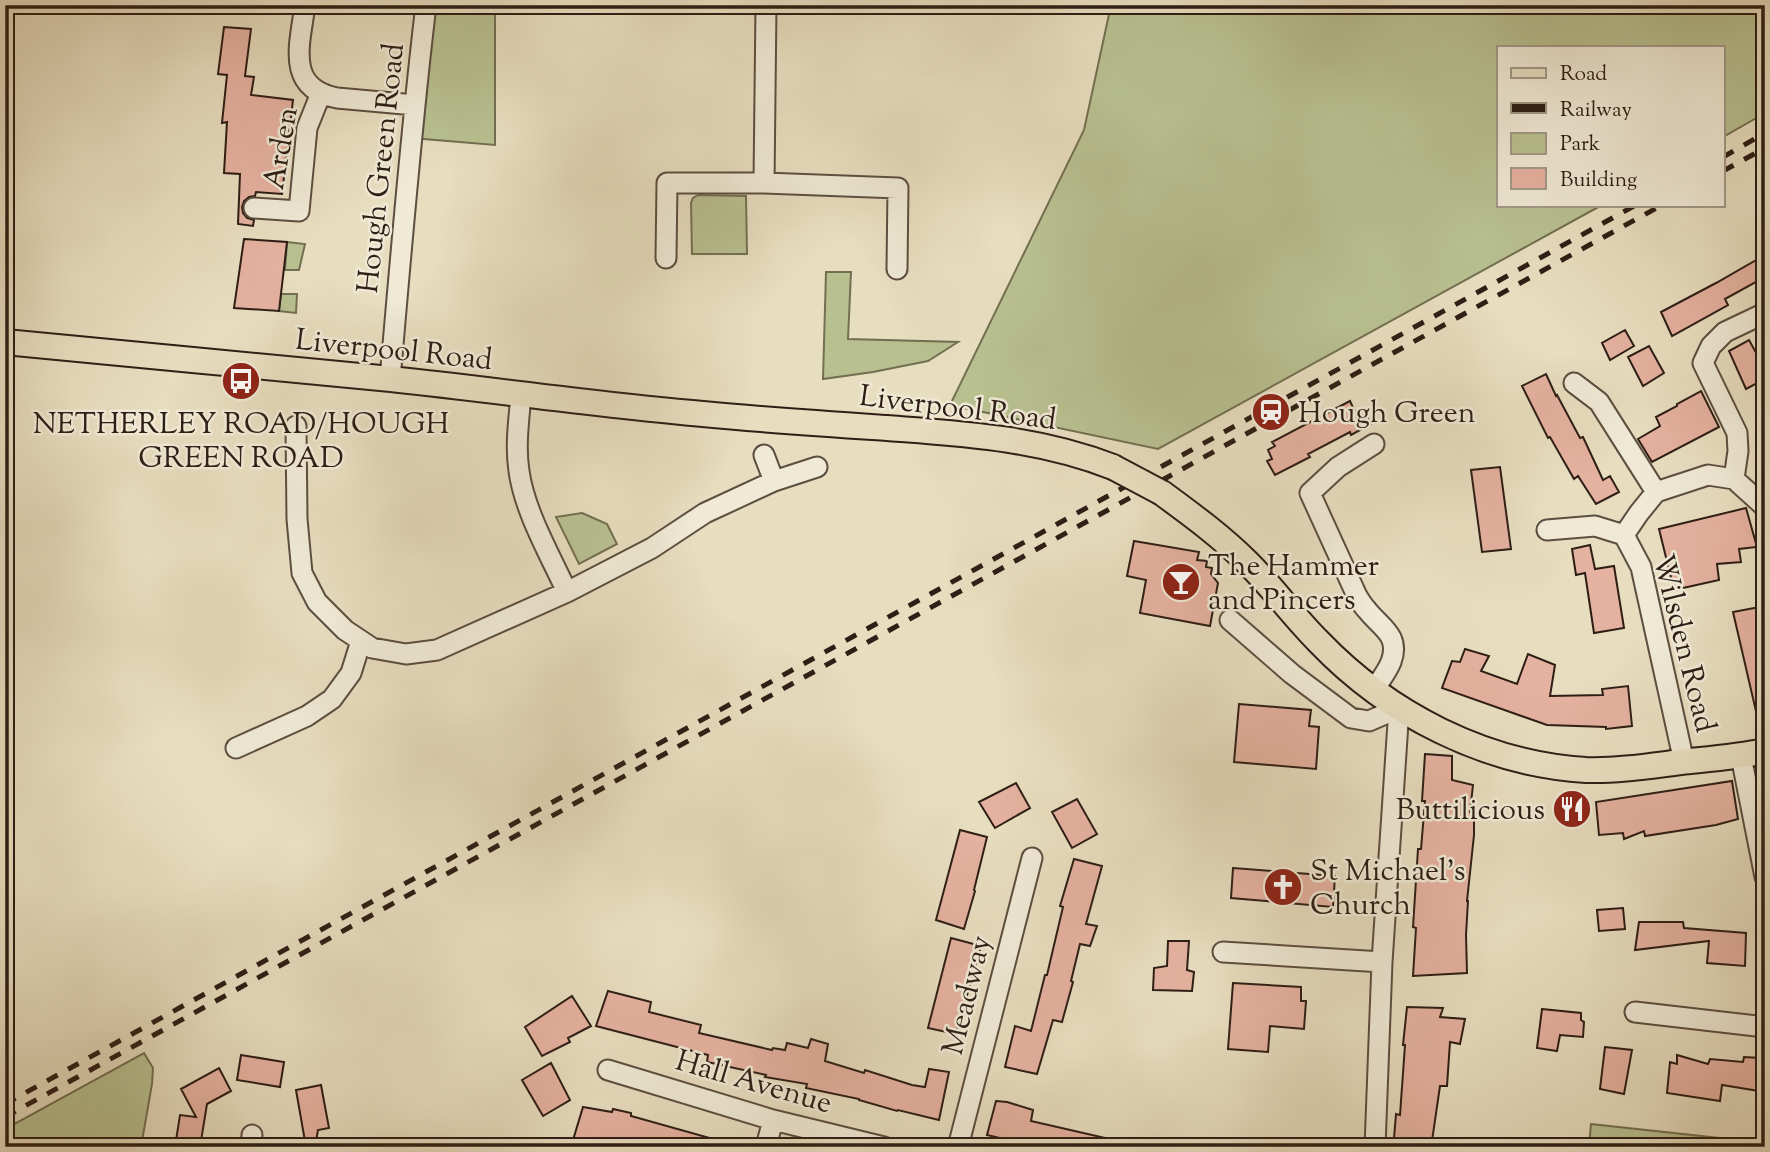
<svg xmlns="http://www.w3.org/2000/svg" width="1770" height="1152" font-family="'Sorts Mill Goudy',serif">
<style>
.green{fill:#b8c090;stroke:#736f52;stroke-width:2}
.building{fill:#e5b1a0;stroke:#2e1e15;stroke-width:2}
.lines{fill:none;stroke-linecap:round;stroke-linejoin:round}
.minor-casing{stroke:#5c4e40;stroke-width:23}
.major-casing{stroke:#2e1e15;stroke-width:28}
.minor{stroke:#efe9d5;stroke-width:19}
.major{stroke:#e7ddbf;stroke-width:24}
.rail{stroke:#2e1e15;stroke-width:5;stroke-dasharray:12 12;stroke-linecap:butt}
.major-bridge-casing{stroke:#2e1e15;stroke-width:28;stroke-linecap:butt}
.major-bridge{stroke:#e7ddbf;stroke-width:24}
.labels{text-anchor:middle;stroke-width:5;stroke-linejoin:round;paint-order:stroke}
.street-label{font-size:30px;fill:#2e1e15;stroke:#efe9d5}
.poi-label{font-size:30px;fill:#2e1e15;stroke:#efe9d5;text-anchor:start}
</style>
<rect width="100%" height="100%" fill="#e7ddbf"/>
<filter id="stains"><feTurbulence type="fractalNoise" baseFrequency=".00286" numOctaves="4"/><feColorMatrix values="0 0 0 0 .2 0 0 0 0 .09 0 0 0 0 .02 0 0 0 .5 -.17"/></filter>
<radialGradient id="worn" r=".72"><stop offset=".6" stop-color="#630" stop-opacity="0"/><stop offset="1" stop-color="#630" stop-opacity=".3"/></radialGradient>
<path class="green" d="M426,5h69v140l-83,-7z
M1111,5h654v108l-42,24v-90h-224v158h103l-444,244 -208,-44 134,-275z
M698,195l48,1 1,58h-55l-1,-51 2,-5z
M287,242l18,2 -6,26h-14z
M826,272h25l-3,67 110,3 -30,19 -55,11 -50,7z
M281,294h16l-1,19 -17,-2z
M582,513l25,11 10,20 -38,20 -23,-47z
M144,1053l9,15 -1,16 -11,63h-136v-18z
M1591,1124l174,19v4h-176z"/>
<path class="building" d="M224,27l27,2 -6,47 9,1 -3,18 42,5 -11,94 -26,-2 -1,4 -6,1 -5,4 -2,6 1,6 4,5 7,2 -1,6 -15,-2 2,-50 -16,-1 3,-51 -5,1 5,-48 -9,-1z
M244,239l43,3 -8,69 -45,-3z
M1765,255v22l-40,22 3,6 -56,31 -11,-24 55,-29z
M1625,330l9,16 -24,14 -8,-17z
M1749,340l16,29v10l-19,10 -17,-38z
M1649,346l15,27 -21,13 -15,-29z
M1546,374l10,22 1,-1 23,43 3,-1 20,43 7,-4 9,16 -23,12 -18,-28 -4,3 -24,-42 -2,1 -26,-52z
M1701,391l18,36 -67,35 -14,-23 22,-13 -4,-9 21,-11v-2z
M1350,401l5,11 7,-4 9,16 -20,11 -1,-3 -42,22 2,3 -35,18 -8,-14 5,-2 -4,-9 7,-4 -3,-4z
M1500,467l11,82 -29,3 -11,-82z
M1746,508l11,39 -18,2 2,13 -24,2 2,16 -45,10 -15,-61z
M1134,541l65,11 -2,8 10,1 -1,6 6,1 -1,6 7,9 -8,43 -70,-13 6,-33 -19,-4z
M1590,545l5,24 19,-3 10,62 -30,5 -9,-60 -9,2 -4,-26z
M1765,606v113l-7,1 -25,-108z
M1465,649l24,7 -8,15 36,13 11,-30 27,11 -5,31 53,-1 -1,-6 26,-3 4,40 -26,3v-2l-59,-2 -105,-37 10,-27 8,1z
M1239,704l72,6 -2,16 10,1 -3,42 -82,-7z
M1425,754l27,2v24l21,5 -3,27 4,1v22l-7,66h1l-2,34 1,38 -54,3 3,-48 -3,-1 5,-78h3l4,-48h-3z
M1732,781l6,38 -22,6 -71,11 -1,-5 -20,8 -1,-6 -24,2 -3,-33z
M1016,783l14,25 -35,20 -16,-26z
M1077,799l20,35 -25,14 -20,-36z
M960,830l27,7 -13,53 1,1 -11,38 -28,-9z
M1074,859l28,7 -16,58 11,2 -7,20 -10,-2 -9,37 2,1 -11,40 -9,-2 -16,54 -32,-7 10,-41 16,5 14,-56h2l16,-68 -3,-1z
M1233,868l102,8 -2,31 -102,-9z
M1623,908l2,21 -26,2 -2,-21z
M1639,922h44l1,6 62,5 -1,33 -38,-3 2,-22 -74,9z
M951,938l30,8 -25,88 -28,-6z
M1168,941h21l-2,29 7,2 -2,19 -39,-1 1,-22 13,-2z
M1233,983l68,4v14h5l-2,28 -34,-3 -2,26 -40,-3z
M608,991l43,11 -2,10 52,13 -2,8 73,17 1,-2 12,2 2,-7 21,5 3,-9 17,5 -3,17 39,12 1,-3 47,15 13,2 4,-18 20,3 -10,48 -41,-10 -1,1 -38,-11v-1l-53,-11 1,-4 -42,-7 1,-2 -59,-13 1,-7 -112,-29z
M572,996l19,30 -23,12 2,4 -28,14 -17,-29z
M1407,1007l36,1 -3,9 25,2 -5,25 -10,-2 -3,44h-7l-8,55 -38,-3 2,-24 4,1 5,-70h-2z
M1542,1009l39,4v7l3,2 -1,15 -23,-2 -3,16 -20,-3z
M1605,1047l27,3 -8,44 -24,-5z
M241,1055l43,7 -4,25 -43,-7z
M1677,1055l31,9 2,-5 33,3 1,-5 16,1v8h5v26l-43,-7 -2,16 -53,-8 3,-31 7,2z
M551,1063l19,37 -27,16 -21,-36z
M219,1068l12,23 -24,13 -7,43h-25l5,-32 16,2 -15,-28z
M321,1085l8,43 -11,2 -3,17h-9l-10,-57z
M996,1101l11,1 26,8 -2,11 83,19 -1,7h-75l-51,-12z
M583,1107l29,5 1,-3 18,4v3l93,26v5h-91l-17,-5 -2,5h-15l-26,-7z"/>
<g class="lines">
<g class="minor-casing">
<path id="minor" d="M305,5c-5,39 -20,83 32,93l78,7
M764,183l2,-178
M254,208l45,3 8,-83 14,-35
M666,258l1,-75h97l134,5 -1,81
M390,379c11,-125 21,-250 36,-374
M1574,383l25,19 57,90
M521,395c-2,24 -6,51 -2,76 5,39 31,84 48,121
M296,426l1,93 5,54 15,29 28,28 27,18 34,6 31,-4 130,-58 85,-44 53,-35 69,-32 43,-14
M764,455l10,26
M1734,479l4,-28 -1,-18 -34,-70 8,-17 14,-14 40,-19
M1547,530l48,-4 29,9 17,32 43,195
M1624,535l15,-22 17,-21 52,-17 26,4 31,28
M1230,620l62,54 59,44 18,3 30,-13 -17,254 -7,185
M1373,691c6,-9 14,-19 18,-29 10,-27 -11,-35 -24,-52 -4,-4 -7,-9 -10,-14l-47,-103 28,-26 36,-23
M236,748l71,-32 25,-17 19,-26 10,-32
M1741,756l24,121
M1223,952l159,10
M1635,1012l130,15
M608,1070l165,50 111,27
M251,1147l1,-12
M766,1147l7,-27
M958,1147l74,-289"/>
</g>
<g class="major-casing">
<path id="major" d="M5,342c129,13 257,24 386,37 104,11 207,26 312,35 61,6 123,10 184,14 78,6 152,10 226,39
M1162,493c30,22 60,44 86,70 25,25 46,54 71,79 69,72 166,122 267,128 31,1 63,-4 95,-8 28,-3 56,-5 84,-11"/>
</g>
<use href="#minor" class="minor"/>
<use href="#major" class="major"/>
<path class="rail" d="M1723,157l42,-24
M1723,171l42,-23
M5,1104l1631,-899
M5,1117l1657,-912"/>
<g class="major-bridge-casing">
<path id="major-bridge" d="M1113,467l49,26"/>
</g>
<use href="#major-bridge" class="major-bridge"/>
</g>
<defs>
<g id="bus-disc" transform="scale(2.0125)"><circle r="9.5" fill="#8f2418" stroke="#efe9d5"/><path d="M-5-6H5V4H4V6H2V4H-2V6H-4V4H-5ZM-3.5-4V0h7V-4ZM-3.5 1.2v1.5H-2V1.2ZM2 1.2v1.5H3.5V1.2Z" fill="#fff"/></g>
<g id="station-disc" transform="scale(2.0125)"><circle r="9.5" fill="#8f2418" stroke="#efe9d5"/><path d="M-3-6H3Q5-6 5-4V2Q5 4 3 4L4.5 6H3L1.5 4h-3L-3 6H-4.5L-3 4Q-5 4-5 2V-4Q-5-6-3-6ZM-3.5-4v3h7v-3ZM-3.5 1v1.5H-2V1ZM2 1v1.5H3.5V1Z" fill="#fff"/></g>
<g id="bar-disc" transform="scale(2.0125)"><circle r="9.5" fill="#8f2418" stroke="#efe9d5"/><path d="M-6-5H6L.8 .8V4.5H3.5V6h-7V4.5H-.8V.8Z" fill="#fff"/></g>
<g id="restaurant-disc" transform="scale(2.0125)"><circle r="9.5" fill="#8f2418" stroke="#efe9d5"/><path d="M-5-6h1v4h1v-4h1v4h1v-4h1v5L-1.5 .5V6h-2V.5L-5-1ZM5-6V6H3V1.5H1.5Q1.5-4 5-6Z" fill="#fff"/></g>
<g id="church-disc" transform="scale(2.0125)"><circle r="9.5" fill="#8f2418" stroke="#efe9d5"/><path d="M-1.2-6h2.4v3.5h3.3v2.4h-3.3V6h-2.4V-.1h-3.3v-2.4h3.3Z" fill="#fff"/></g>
</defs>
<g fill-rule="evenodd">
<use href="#bus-disc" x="241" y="381"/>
<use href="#station-disc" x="1271" y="412"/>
<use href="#bar-disc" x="1181" y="582"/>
<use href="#restaurant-disc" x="1572" y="809"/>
<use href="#church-disc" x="1283" y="887"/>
</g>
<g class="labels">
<g class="street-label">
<text transform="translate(280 148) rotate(-80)" y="10">Arden</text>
<text transform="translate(380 168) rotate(-84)" y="10">Hough Green Road</text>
<text transform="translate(394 349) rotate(6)" y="10">Liverpool Road</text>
<text transform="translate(958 407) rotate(7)" y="10">Liverpool Road</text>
<text transform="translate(1685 643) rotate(76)" y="10">Wilsden Road</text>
<text transform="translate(966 995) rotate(-76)" y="10">Meadway</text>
<text transform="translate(754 1081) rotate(16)" y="10">Hall Avenue</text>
</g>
<g class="poi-label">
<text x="1298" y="422">Hough Green</text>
<text x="241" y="433" text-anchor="middle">NETHERLEY ROAD/HOUGH<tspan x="241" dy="34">GREEN ROAD</tspan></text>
<text x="1208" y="575">The Hammer<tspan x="1208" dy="34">and Pincers</tspan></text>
<text x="1545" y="819" text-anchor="end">Buttilicious</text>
<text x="1310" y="880">St Michael's<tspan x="1310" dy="34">Church</tspan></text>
</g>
</g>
<rect width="1770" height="1152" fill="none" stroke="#e7ddbf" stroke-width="28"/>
<rect x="7" y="7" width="1756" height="1138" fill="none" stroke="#2e1e15" stroke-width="3.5"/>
<rect x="14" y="14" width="1742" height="1124" fill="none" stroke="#2e1e15" stroke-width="2"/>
<rect x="1497" y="46" width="228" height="161" fill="#efe9d5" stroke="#a29888" stroke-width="2"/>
<rect x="1511" y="68" width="35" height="10" fill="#e7ddbf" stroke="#a29888" stroke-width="2"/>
<text x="1560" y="80" font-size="21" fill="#2e1e15">Road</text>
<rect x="1511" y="103" width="35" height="10" fill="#2e1e15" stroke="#a29888" stroke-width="2"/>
<text x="1560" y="116" font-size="21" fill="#2e1e15">Railway</text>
<rect x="1511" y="133" width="35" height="21" fill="#b8c090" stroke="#a29888" stroke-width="2"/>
<text x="1560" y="150" font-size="21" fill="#2e1e15">Park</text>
<rect x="1511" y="168" width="35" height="21" fill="#e5b1a0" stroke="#a29888" stroke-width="2"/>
<text x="1560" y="186" font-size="21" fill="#2e1e15">Building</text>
<rect width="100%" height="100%" filter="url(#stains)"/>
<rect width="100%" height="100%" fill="url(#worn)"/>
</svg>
